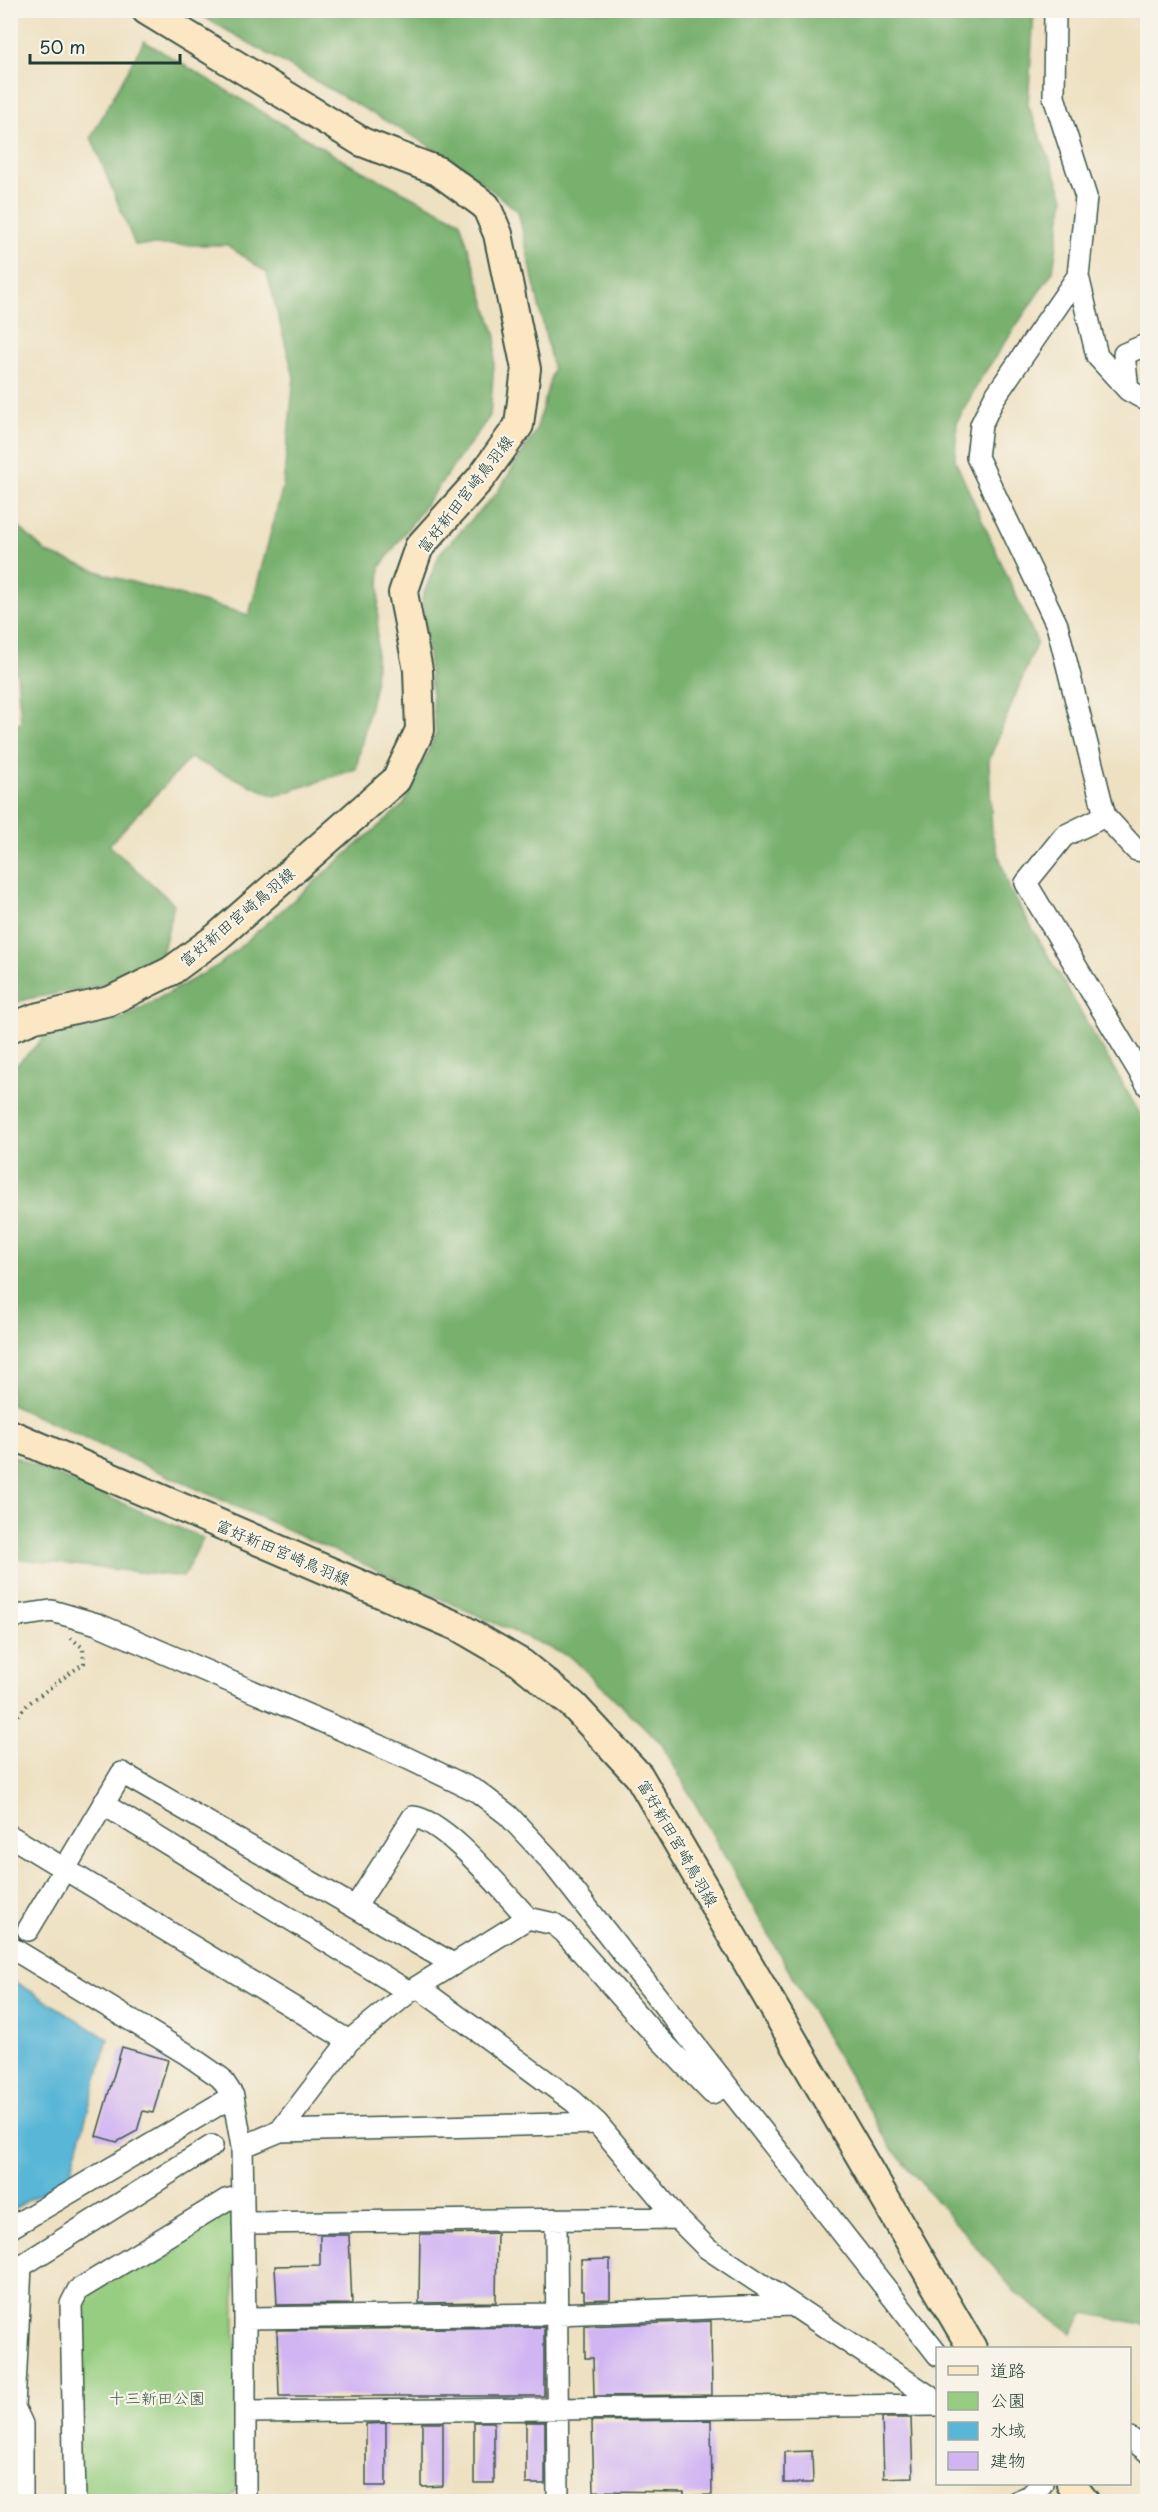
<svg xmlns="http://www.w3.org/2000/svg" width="1158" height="2512" font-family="'Playpen Sans','Klee One',sans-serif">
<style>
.green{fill:#96cd80;stroke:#5a855a;stroke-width:1.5}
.forest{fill:#78b06e;stroke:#4c7651;stroke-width:1.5}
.water{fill:#59b6d7;stroke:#3c7a86;stroke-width:1.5}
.building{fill:#d1b5f3}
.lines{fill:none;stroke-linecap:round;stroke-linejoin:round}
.minor-casing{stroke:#3e5649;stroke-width:24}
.secondary-casing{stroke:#3e5649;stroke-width:32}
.path{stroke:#3e5649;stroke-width:4;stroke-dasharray:1.5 4.5;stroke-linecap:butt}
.minor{stroke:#fff;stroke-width:21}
.secondary{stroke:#fbe7c3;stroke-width:28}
.labels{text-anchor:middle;stroke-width:4.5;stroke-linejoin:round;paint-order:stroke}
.street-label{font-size:16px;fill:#1f3d34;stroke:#f7f3e8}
.park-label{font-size:16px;fill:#375a43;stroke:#f7f3e8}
</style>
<rect width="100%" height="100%" fill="#f7f3e8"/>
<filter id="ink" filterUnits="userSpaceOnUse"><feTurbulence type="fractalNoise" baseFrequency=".0167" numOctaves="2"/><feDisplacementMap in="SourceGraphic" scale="12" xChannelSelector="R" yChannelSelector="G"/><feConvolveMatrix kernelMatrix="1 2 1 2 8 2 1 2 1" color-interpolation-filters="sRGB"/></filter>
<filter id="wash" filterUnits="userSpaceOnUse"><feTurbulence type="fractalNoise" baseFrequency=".008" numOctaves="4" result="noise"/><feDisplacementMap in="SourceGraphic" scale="24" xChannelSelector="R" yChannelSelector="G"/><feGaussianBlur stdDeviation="1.35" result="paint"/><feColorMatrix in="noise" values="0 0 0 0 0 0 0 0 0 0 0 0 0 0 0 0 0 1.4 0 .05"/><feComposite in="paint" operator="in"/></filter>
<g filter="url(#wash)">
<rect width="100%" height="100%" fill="#eee1c2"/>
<path class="green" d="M225,2207l8,4 5,279 -8,8h-144l-7,-7 -2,-185 6,-10z"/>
<path class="forest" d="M193,11l841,1 -6,93 36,92 -11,74 -72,107 -24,44 -2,38 82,182 -48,118 3,74 18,56 137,236v1201l-5,-3 -57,-11 -13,20 -55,-39 -125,-145 -68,-116 -163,-290 -89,-85 -561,-253v-335l35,-34 77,-18 96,-53 185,-161 32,-70 -14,-136 18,-45 57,-60 39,-62 17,-62 -35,-158 -69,-54z
M144,41l205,123 111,57 36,116 -6,79 -110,151 -5,117 -19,85 -81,27 -85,-38 -81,87 65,59 -13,55 -57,26 -77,14 -16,6 -1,-272 11,-12 -4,-47 -7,-6 1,-148 36,33 67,24 135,38 34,-129 11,-109 -27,-104 -40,-28h-92l-44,-108z
M11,1455l192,83 -20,39 -172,-19z"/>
<path class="water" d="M11,1979l97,60 -38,136 -59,36z"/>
<g id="blocks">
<path class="building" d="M122,2047l46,13 -15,53 -10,-2 -6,20 -20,11 -21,-6z
M497,2233l-1,69 -77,1 1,-69z
M320,2235h29l3,69 -75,1 -2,-39 45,-1z
M610,2259v40l-26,1v-9h-3v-31z
M711,2321l1,74 -118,1 -1,-38h-8v-32z
M544,2327v69h-265l-2,-66z
M882,2418h29l2,59 -29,1z
M711,2420l1,75 -28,1v-4l-90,-1 -2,-70z
M474,2422h20v61h-20z
M526,2422h19v62h-19z
M386,2423v63h-20v-62z
M422,2423h21v63l-21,1z
M812,2451l1,32h-29v-31z"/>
</g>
</g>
<g filter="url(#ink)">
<use href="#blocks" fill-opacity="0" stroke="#3e5649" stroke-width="1.5"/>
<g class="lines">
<g class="minor-casing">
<path id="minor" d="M1055,10l-1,87 32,100 -8,79 19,80 31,34 20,11
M1078,276l-84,122 -13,27 -4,32 80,168 48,191 31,34 12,2
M1128,390l-4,-36 24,-10
M1105,816l-41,20 -38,47 122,203
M10,1617l42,-6 45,13 310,134 71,34 30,23 41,44 389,496
M103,1804l306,188
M10,1836l339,205
M356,1906l57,-89c34,4 90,75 115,101
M28,1930l94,-157 331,191
M10,1947l175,106 36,25 12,18 9,51 3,171v184
M418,1987l155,114 24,22 80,95 30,30 231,154
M280,2131l317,-8
M242,2147l38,-16 69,-90 60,-49 119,-74 26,6 10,8 84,95 64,66 13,-7
M556,2219l2,283
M243,2223l434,-5
M10,2228l223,-132
M245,2318l312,-4 235,-9
M246,2412l692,-7
M1130,2438l18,14
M22,2502v-78l-8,-17 7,-141 191,-120
M75,2502l-4,-198 7,-14 148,-90 16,-4
M1016,2502l14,-6 12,-12"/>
</g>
<g class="secondary-casing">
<path id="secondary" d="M10,1028l25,-10 75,-17 61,-30 46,-34 179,-157 24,-50 -2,-60 -15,-77 16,-46 62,-69 38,-53 7,-56 -28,-135 -12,-28 -48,-35 -76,-29 -216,-132
M10,1434l449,193 62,36 52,42 66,71 333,572
M1071,2484l14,18"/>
</g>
<path class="path" d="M10,1724l19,-21 55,-40 -1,-15 -12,-10"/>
<use href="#minor" class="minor"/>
<use href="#secondary" class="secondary"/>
</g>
</g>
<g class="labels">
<g class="street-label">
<text transform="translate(465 494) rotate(-52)" y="6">富好新田宮崎鳥羽線</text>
<text transform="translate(237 917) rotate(-40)" y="6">富好新田宮崎鳥羽線</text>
<text transform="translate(283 1552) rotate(23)" y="6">富好新田宮崎鳥羽線</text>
<text transform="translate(678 1843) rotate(60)" y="6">富好新田宮崎鳥羽線</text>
</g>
<g class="park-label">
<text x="157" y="2404">十三新田公園</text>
</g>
</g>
<rect width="1158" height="2512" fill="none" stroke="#f7f3e8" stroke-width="36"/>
<rect x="936" y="2347" width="195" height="138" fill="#f7f3e8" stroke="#a1aaa0" stroke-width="1.5"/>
<rect x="948" y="2366" width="30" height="9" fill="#fbe7c3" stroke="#a1aaa0" stroke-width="1.5"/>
<text x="990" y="2377" font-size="18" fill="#1f3d34">道路</text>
<rect x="948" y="2392" width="30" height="18" fill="#96cd80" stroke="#a1aaa0" stroke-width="1.5"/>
<text x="990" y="2407" font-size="18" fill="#1f3d34">公園</text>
<rect x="948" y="2422" width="30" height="18" fill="#59b6d7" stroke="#a1aaa0" stroke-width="1.5"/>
<text x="990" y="2437" font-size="18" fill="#1f3d34">水域</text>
<rect x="948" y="2452" width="30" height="18" fill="#d1b5f3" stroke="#a1aaa0" stroke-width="1.5"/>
<text x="990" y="2467" font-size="18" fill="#1f3d34">建物</text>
<path d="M30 54v9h150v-9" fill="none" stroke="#1f3d34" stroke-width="3"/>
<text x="39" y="54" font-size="18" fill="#1f3d34" stroke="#f7f3e8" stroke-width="4.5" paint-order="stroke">50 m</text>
</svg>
